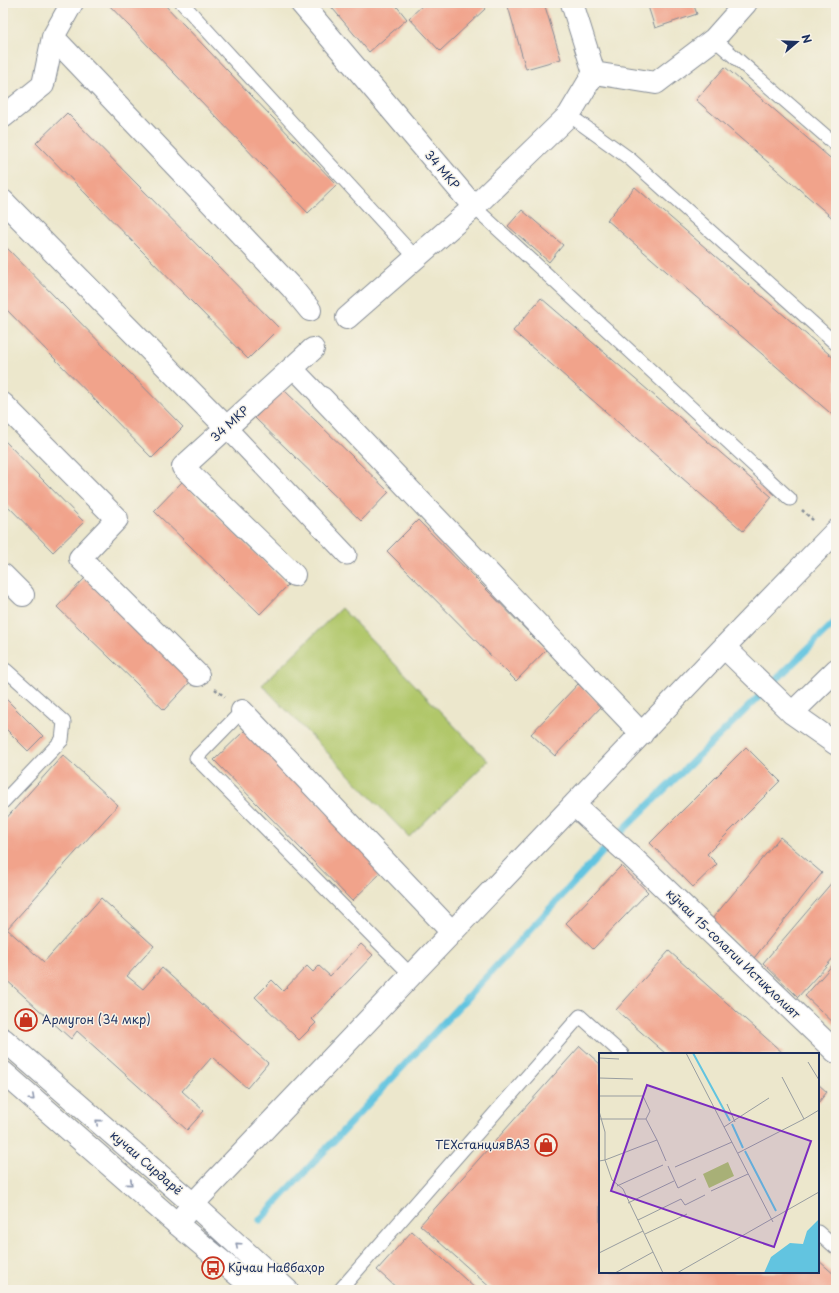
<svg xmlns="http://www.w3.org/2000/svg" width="839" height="1293" font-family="'Playpen Sans',sans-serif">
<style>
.green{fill:#b1c76b;stroke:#667b64}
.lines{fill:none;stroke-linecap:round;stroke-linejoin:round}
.stream{stroke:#62c4e0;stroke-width:7}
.building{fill:#f1a38b}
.service-casing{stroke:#848b95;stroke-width:15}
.pedestrian-casing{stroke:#848b95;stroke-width:21}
.minor-casing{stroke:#848b95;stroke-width:24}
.trunk-casing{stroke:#848b95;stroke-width:24}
.path{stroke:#848b95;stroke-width:2.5;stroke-dasharray:3 3;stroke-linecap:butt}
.service{stroke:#fff;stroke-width:13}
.pedestrian{stroke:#fff;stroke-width:19}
.minor{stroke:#fff;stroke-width:22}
.trunk{stroke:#fff;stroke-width:22}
.oneway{stroke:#8d97ae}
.labels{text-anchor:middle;stroke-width:3;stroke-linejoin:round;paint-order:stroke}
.street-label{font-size:12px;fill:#1b2f5e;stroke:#f7f3e8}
.poi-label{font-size:12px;fill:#1b2f5e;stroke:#f7f3e8;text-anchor:start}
.inset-river{fill:none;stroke:#62c4e0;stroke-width:2}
.inset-road{fill:none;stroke:#989da0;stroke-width:1}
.view{fill:#7b2cbf;fill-opacity:0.15;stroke:#7b2cbf;stroke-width:2}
.inset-edge{fill:none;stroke:#1b2f5e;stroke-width:2}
</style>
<rect width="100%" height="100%" fill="#f7f3e8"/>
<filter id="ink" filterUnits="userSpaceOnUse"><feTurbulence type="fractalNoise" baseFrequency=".025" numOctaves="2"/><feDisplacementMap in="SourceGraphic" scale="8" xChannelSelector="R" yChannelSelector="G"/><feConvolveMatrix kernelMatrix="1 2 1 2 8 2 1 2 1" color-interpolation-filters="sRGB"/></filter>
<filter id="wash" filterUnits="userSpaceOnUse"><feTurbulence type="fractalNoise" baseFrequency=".012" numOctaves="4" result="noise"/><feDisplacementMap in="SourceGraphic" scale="16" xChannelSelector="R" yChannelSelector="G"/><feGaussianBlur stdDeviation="0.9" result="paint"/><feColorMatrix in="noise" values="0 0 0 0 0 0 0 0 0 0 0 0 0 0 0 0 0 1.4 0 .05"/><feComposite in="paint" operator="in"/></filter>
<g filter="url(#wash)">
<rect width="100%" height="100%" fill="#ece7cc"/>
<path class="green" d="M341,608l147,153 -79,76 -147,-152z"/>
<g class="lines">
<path class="stream" d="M260,1220l363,-390 213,-209"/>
</g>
<g id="blocks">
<path class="building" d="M107,3h56l174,182 -29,28z
M328,3h66l13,16 -38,33z
M425,3h55l5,6 -45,42 -31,-33z
M507,3h37l17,56 -35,10z
M647,3h46l4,11 -42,14z
M725,67l111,96v58l-140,-121z
M67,113l212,215 -31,31 -212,-216z
M635,187l201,173v58l-229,-198z
M522,210l41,35 -14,17 -41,-36z
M3,244l180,183 -31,31 -149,-152z
M541,298l231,199 -29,34 -230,-200z
M283,389l106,103 -28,29 -106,-103z
M3,439l81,83 -31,30 -50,-51z
M182,482l106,103 -28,29 -106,-103z
M418,520l128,130 -30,31 -129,-130z
M85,578l106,103 -27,29 -107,-103z
M578,684l24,22 -47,50 -24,-22z
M3,696l40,40 -15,15 -25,-25z
M246,729l138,141 -32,31 -138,-141z
M746,747l34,34 -73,73 10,10 -24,23 -43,-44z
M63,755l55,50 -111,124 37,33 57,-64 53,48 -27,30 16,13 19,-21 106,95 -21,25 -35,-31 -30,34 22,20 -17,19 -110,-99 -6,8 -68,-62v-155z
M780,837l42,36 -68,85 -42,-39z
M621,866l27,26 -55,57 -27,-26z
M834,880l2,2v73l-38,42 -35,-34z
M361,944l12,11 -61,64 4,4 -17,17 -44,-43 17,-17 11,11 24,-25 6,6 6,-6 11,10z
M669,951l115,103h-118l-50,-44z
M836,961v64l-31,-29z
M580,1046l20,18v208h218v-12l18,16v14h-343l-73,-65z
M818,1084l9,8 -9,11z
M412,1231l65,59h-78l-22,-20z"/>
</g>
</g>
<g filter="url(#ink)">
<use href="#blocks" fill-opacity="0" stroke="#848b95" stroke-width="1"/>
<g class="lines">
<g class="service-casing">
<path id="service" d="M182,3l234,255
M714,39l122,106
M569,115l61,44 206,185
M474,207l316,292
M242,711l-46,47 215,217
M3,802l59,-62 2,-18 -58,-52
M818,1232l18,16
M340,1290l240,-274 42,38"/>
</g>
<g class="pedestrian-casing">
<path id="pedestrian" d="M293,368l29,30
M226,427l121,128"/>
</g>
<g class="minor-casing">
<path id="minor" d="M301,3l173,204 -127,111
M572,3l22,70
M53,37l239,251 18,22
M3,117l40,-32 10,-48 19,-34
M3,201l223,226
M474,207l95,-92 25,-42 62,10 58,-44 32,-36
M322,398l320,336
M3,404l114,115 -37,39 118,117
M3,575l20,20
M294,575l-111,-108 130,-118
M724,647l68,66 44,31
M242,711l210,221
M792,713l44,-43
M574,805l57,51 205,196
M177,1224l16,-20 531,-557 112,-116"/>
</g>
<g class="trunk-casing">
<path id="trunk" d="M3,1039l190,165 94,86
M3,1072l174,152 79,66"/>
</g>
<path class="path" d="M802,510l13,12
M215,689l10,8"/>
<use href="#service" class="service"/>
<use href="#pedestrian" class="pedestrian"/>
<use href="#minor" class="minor"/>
<use href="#trunk" class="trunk"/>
</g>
<defs><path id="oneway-chevron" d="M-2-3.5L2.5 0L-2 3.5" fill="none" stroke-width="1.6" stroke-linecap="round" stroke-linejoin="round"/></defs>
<g class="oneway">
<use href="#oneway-chevron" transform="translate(32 1098) rotate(42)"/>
<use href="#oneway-chevron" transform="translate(98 1122) rotate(-139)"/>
<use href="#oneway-chevron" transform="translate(130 1183) rotate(41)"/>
<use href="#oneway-chevron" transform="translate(238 1245) rotate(-138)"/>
</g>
</g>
<defs>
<g id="shop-ring" transform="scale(1.15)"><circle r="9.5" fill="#f7f3e8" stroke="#c8321e" stroke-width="1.5"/><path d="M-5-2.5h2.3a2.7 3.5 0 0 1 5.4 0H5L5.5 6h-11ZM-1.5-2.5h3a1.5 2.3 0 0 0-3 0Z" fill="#c8321e"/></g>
<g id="bus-ring" transform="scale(1.15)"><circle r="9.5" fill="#f7f3e8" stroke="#c8321e" stroke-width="1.5"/><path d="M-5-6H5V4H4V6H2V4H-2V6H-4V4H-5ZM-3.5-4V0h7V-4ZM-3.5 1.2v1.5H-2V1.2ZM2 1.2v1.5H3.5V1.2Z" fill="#c8321e"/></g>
</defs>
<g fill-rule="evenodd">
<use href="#shop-ring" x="26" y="1020"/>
<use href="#shop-ring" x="546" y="1145"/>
<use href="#bus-ring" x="213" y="1268"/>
</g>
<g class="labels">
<g class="street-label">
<text transform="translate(442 170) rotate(50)" y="4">34 МКР</text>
<text transform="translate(230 424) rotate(-42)" y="4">34 МКР</text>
<text transform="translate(733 954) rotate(44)" y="4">кӯчаи 15-солагии Истиқлолият</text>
<text transform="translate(146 1163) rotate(41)" y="4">кучаи Сирдарё</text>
</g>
<g class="poi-label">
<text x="42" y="1024">Армугон (34 мкр)</text>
<text x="530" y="1149" text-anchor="end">ТЕХстанцияВАЗ</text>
<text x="228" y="1272">Кӯчаи Навбаҳор</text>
</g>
</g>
<g transform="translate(599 1053)">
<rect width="220" height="220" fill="#ece7cc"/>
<path d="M129,109l6,14 -25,12 -6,-14z" fill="#b1c76b"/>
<path d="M220,166v54h-55l7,-16 19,-14 13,1 4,-13z" fill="#62c4e0"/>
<path class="inset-river" d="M94,0l37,68M133,71l11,24M146,98l31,60"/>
<path class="inset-road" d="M87,0l87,169M0,5l20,1M209,9l11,18M0,25l34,1M0,43h44l7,15 -4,8 11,21M128,51l8,18M0,58l6,21v28l52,-20 9,21M0,66h47M205,66l15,-9M125,74l45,-29M139,100l66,-34 -22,-42M0,108l6,-1 7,20 11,9 40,84M69,113l10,22 18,-9M76,114l57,-25M18,133l46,-21M112,138l37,-17M29,150l46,-22M39,167l43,-21 4,6 20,-10M46,181l42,-20M0,200l44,-22M16,220l38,-21M78,220l142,-81"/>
<path class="view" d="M48,32l164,56 -37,106 -163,-56z"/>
<rect width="220" height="220" class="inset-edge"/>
</g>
<rect width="839" height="1293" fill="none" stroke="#f7f3e8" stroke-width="16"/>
<g transform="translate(797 42) rotate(71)" stroke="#f7f3e8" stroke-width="3" paint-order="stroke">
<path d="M0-3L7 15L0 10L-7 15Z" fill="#1b2f5e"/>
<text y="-6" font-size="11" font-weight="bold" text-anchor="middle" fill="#1b2f5e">N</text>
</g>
</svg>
